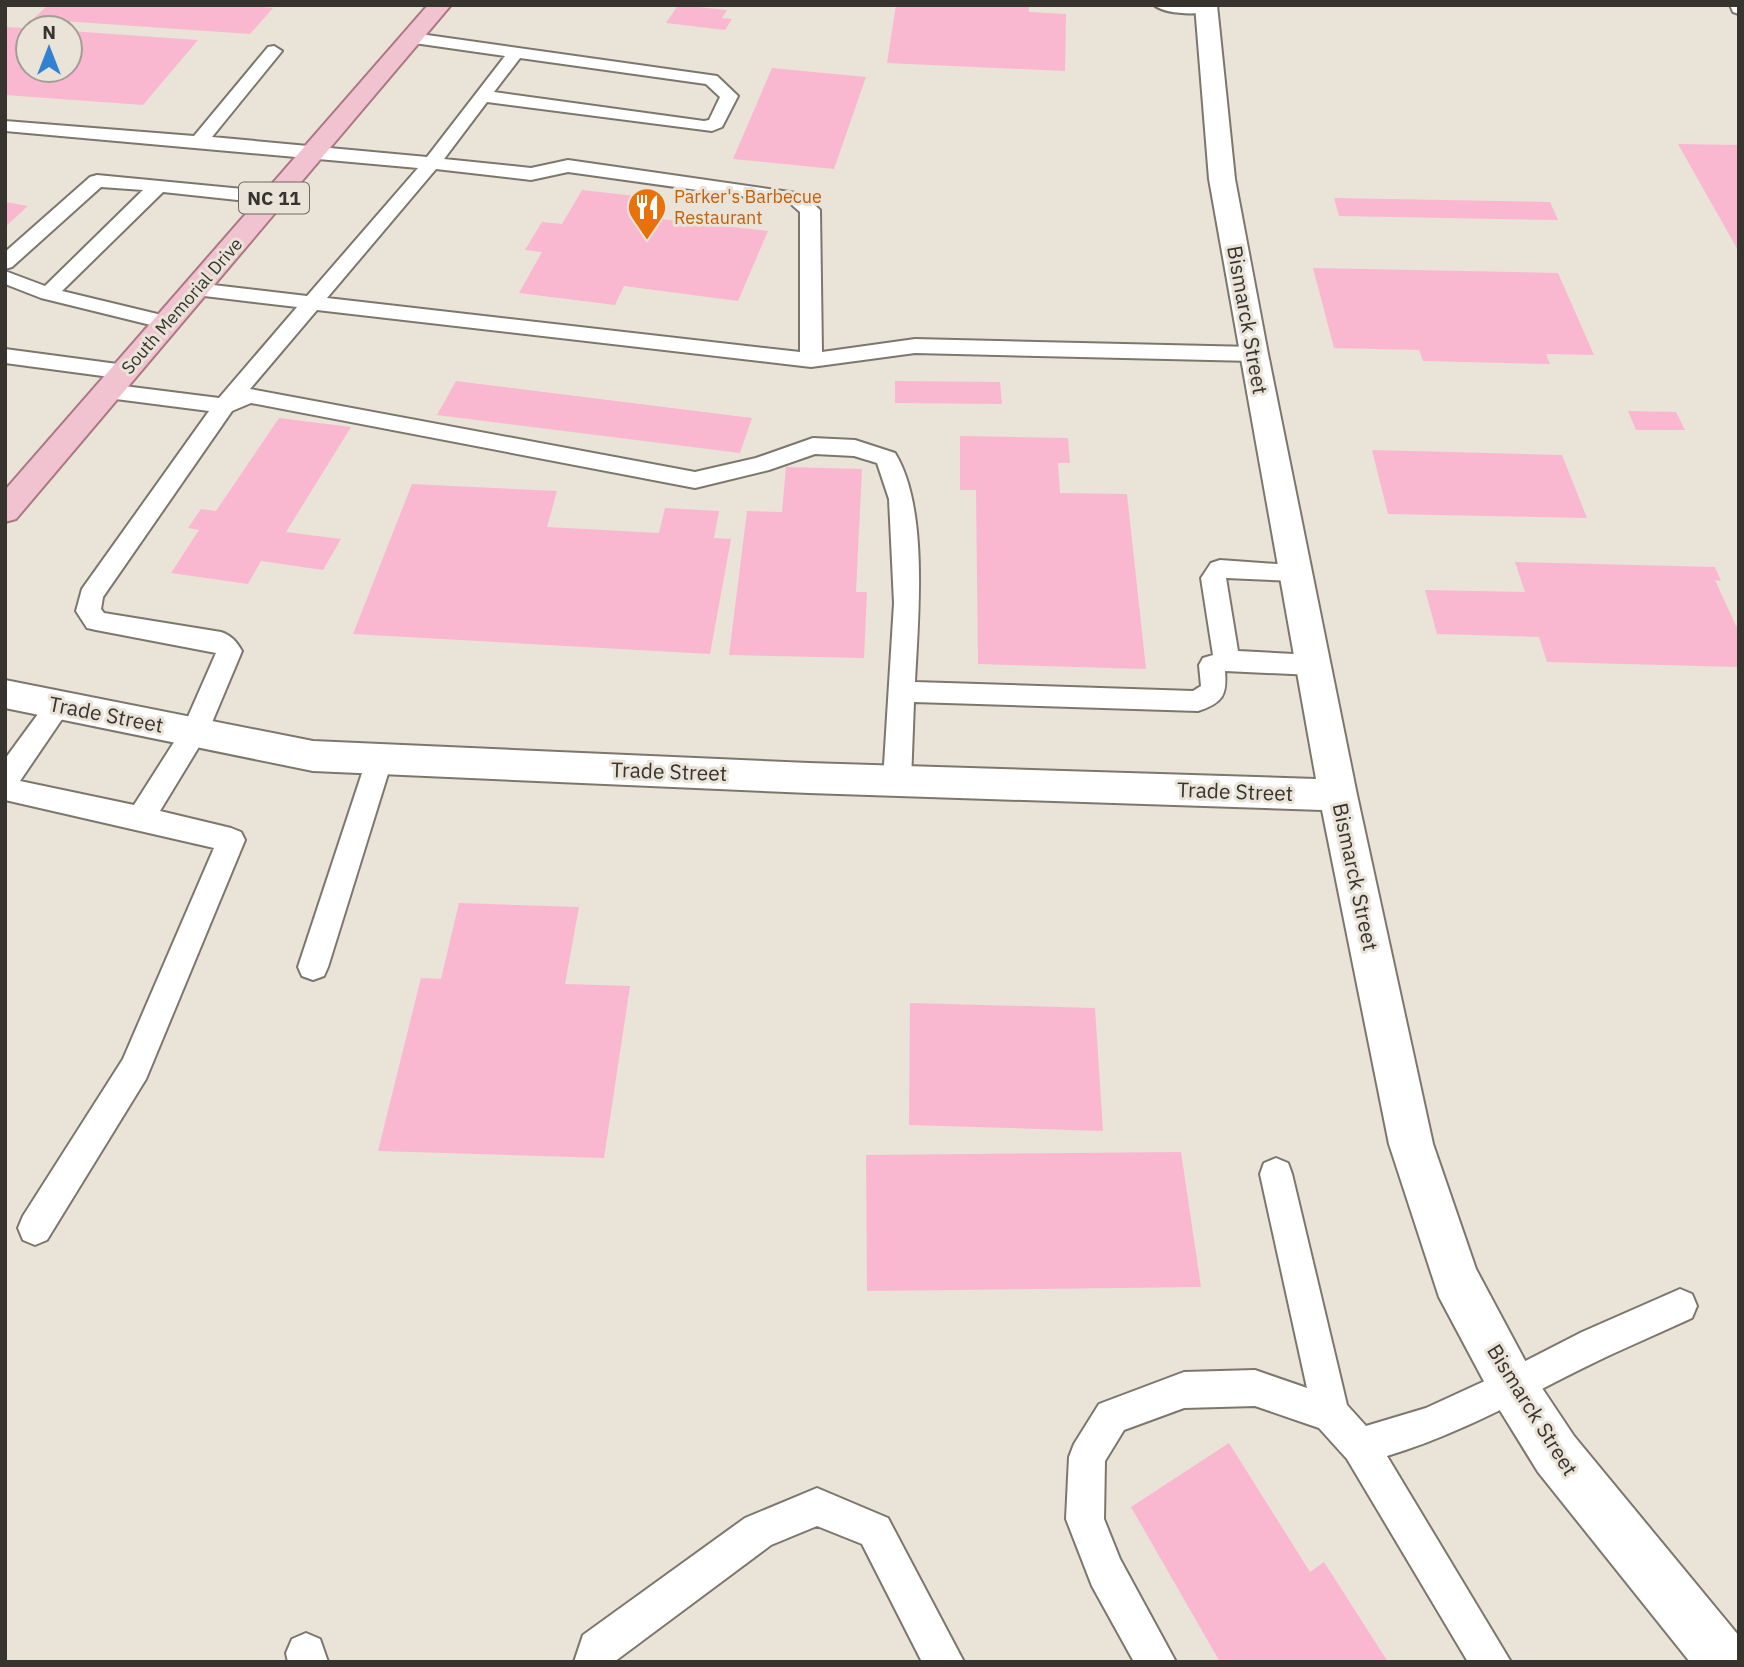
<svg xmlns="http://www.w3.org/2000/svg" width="1744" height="1667" font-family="'IBM Plex Sans',sans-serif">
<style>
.building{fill:#fab8d0}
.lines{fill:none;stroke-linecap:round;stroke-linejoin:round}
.service-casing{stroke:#7c766d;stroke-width:4}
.minor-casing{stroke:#7c766d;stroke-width:4}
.primary-casing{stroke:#aa7783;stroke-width:4}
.service{fill:#fff;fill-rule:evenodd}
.minor{fill:#fff;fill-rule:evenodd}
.primary{fill:#f1c3d0;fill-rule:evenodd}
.labels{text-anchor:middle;stroke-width:6;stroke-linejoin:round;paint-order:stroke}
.far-food-label{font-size:18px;fill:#c56008;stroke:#e9e3d8;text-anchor:start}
.far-street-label{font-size:18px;fill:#373430;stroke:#e9e3d8}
.shield{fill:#e9e3d8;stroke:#6c6862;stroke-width:2}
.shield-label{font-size:19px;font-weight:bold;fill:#373430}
.street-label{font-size:21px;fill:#373430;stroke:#e9e3d8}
</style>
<rect width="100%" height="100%" fill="#e9e3d8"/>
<path class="building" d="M48,5h191l34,3 -23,26 -217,-15z
M678,5l49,5 -5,8 10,1 -7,11 -59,-7z
M896,5h133v7l37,2 -1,57 -178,-8z
M5,27l23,1v42h42v-39l128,9 -55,65 -138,-10z
M772,68l94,9 -32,92 -101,-10z
M1678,144l61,1v107z
M582,190l62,7 -7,12 28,3 -4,7 107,12 -30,70 -114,-15 -9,19 -96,-12 23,-41 -17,-2 17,-28 20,2z
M1334,198l216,4 8,18 -219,-4z
M5,202l23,4 -23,21z
M1313,268l245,5 36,82 -48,-1 4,10 -127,-3 -4,-11 -85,-2z
M456,381l296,37 -12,35 -303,-38z
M895,381l105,1 2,22 -107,-1z
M1628,411l48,1 9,18h-49z
M279,418l72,9 -65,105 55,7 -18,31 -62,-9 -13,23 -77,-11 28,-43 -11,-2 13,-19 15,2z
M960,436l108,2 2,25h-12l2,30 67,1 19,175 -168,-5 -2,-174h-16z
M1372,450l190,5 25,63 -199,-4z
M786,467l76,2 -6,123h11l-3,66 -135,-3 18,-144 35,1z
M412,484l145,7 -10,36 112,6 6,-25 54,3 -5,27 17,1 -21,115 -357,-20z
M1515,562l200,5 6,14 -6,-1 21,46h3v41l-192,-5 -8,-25 -102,-3 -12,-44 100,2z
M459,903l120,4 -14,77 65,2 -26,172 -226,-7 43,-173 20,1z
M910,1003l185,5 8,123 -194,-6z
M1181,1152l20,135 -334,4 -1,-136z
M1229,1443l81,129 14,-10 64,100h-168l-89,-155z"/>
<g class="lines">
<g class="service-casing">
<path id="service" d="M1154,5h58l2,3c-9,9 -50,6 -60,-3z
M1730,5h9v9l-6,-2z
M413,33l304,43 21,20 -16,31 -10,4 -225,-29 -43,57 87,9 37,-8 235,34 17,16 2,142 93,-13 338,8 11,7 -11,7 -338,-8 -104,14 -494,-57 -67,79 445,83 61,-14 57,-20 42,2 40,13c34,55 23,165 20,229l278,9 8,-5 -2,-21 4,-7 10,-3 -12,-77 10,-15 9,-3 84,6 3,6 -3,6 -9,3 -69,-3 12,73 75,4 9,3 4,7 -4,7 -9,3 -88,-4c2,24 -2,32 -27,40l-284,-9 -3,79 -4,8 -10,3 -10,-3 -4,-8 11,-178 -5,-104 -12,-36 -23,-7 -39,-2 -46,16 -74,18 -444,-85 -19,8 -129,186 -2,12 3,4 117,19c11,4 15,9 21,19l-34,81 -48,79 71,17 10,4 4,8 -99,239 -99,161 -12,5 -12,-5 -5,-12 5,-12 100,-157 91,-211 -209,-48v-41l44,-60 9,-3 9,3 4,7 -51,75 114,24 49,-77 33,-75 -120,-23 -9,-2 -11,-17 6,-22 127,-178 -101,-13 -11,-7 11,-7 111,14 78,-91 -101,-12 -7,-2 -3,-4 3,-4 7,-2 111,13 111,-128 -413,-37v-10l189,15 74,-89 6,-1 8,5 -70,86 215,20 78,-101 -98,-14v-8zM520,58l186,26 14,13 -11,23 -5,1 -210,-29zM436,169l95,11 37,-8 222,31 10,9v140l-473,-54z
M97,175l178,17 9,6 -9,6 -112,-12 -101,99 112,27 3,5 -3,5 -7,1 -126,-31 -36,-14v-13l40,15 98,-96 -42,-3 -89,80 -7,2v-17l85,-75z
M5,349l120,16 11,7 -11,7 -120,-16z
M379,750l10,3 3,8 -64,206 -4,9 -11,4 -11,-4 -4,-9 68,-206 3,-8z
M1276,1158l12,5 4,11 55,231 19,21 60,-18 74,-34 82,-42 98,-43 12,5 5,12 -5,12c-28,13 -56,25 -84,38 -74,35 -141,76 -221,100l124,206h-43l-121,-203 -28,-31 -64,-22 -71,2 -60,22 -19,31 -1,58 16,40 56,103h-42l-42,-76 -26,-67 3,-62 5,-13 25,-40 85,-32 71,-2 52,18 -47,-214 4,-11z
M817,1488l71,30 76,144h-42l-60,-118 -45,-18 -46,19 -157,117h-40l9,-27 162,-117z
M306,1633l14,6 8,23h-40l-2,-9 6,-14z"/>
</g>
<g class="minor-casing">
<path id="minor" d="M1195,5h22l18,174 33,175 89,441 76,349 43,125 54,101 44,66 165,200v26h-49l-152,-190 -42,-68 -57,-107 -50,-153 -67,-334 -513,-17 -496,-22 -308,-63v-28l308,61 496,22 507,16 -107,-600z"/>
</g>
<g class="primary-casing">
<path id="primary" d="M428,5h23l-435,514 -11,3v-32z"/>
</g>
<use href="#service" class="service"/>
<use href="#minor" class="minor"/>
<use href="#primary" class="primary"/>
</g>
<defs>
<g id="restaurant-pin" transform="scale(2.0125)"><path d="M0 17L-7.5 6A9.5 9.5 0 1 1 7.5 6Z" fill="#e8710a" stroke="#e9e3d8"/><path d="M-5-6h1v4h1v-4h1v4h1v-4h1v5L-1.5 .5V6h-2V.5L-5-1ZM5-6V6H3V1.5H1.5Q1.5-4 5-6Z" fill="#fff"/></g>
</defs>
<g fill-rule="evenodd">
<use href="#restaurant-pin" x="647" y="207"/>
</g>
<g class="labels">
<g class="far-food-label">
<text x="674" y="203">Parker's Barbecue<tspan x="674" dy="21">Restaurant</tspan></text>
</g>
<g class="far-street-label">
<text transform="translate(182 306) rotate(-49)" y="6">South Memorial Drive</text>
</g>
<rect class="shield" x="239" y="182.5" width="70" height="31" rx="5"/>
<g class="shield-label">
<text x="274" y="205">NC 11</text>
</g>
<g class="street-label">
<text transform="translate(1247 320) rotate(80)" y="7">Bismarck Street</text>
<text transform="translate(106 715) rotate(11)" y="7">Trade Street</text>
<text transform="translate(669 772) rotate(2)" y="7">Trade Street</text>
<text transform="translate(1235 792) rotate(2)" y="7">Trade Street</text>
<text transform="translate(1355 877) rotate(78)" y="7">Bismarck Street</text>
<text transform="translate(1532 1410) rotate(58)" y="7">Bismarck Street</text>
</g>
</g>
<rect width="1744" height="1667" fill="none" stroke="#373430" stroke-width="14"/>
<g transform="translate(49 49)"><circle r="33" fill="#e9e3d8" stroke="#a29d95" stroke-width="2"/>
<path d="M0-5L12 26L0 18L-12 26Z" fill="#3182d1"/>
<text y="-10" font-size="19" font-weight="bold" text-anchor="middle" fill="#373430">N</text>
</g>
</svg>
